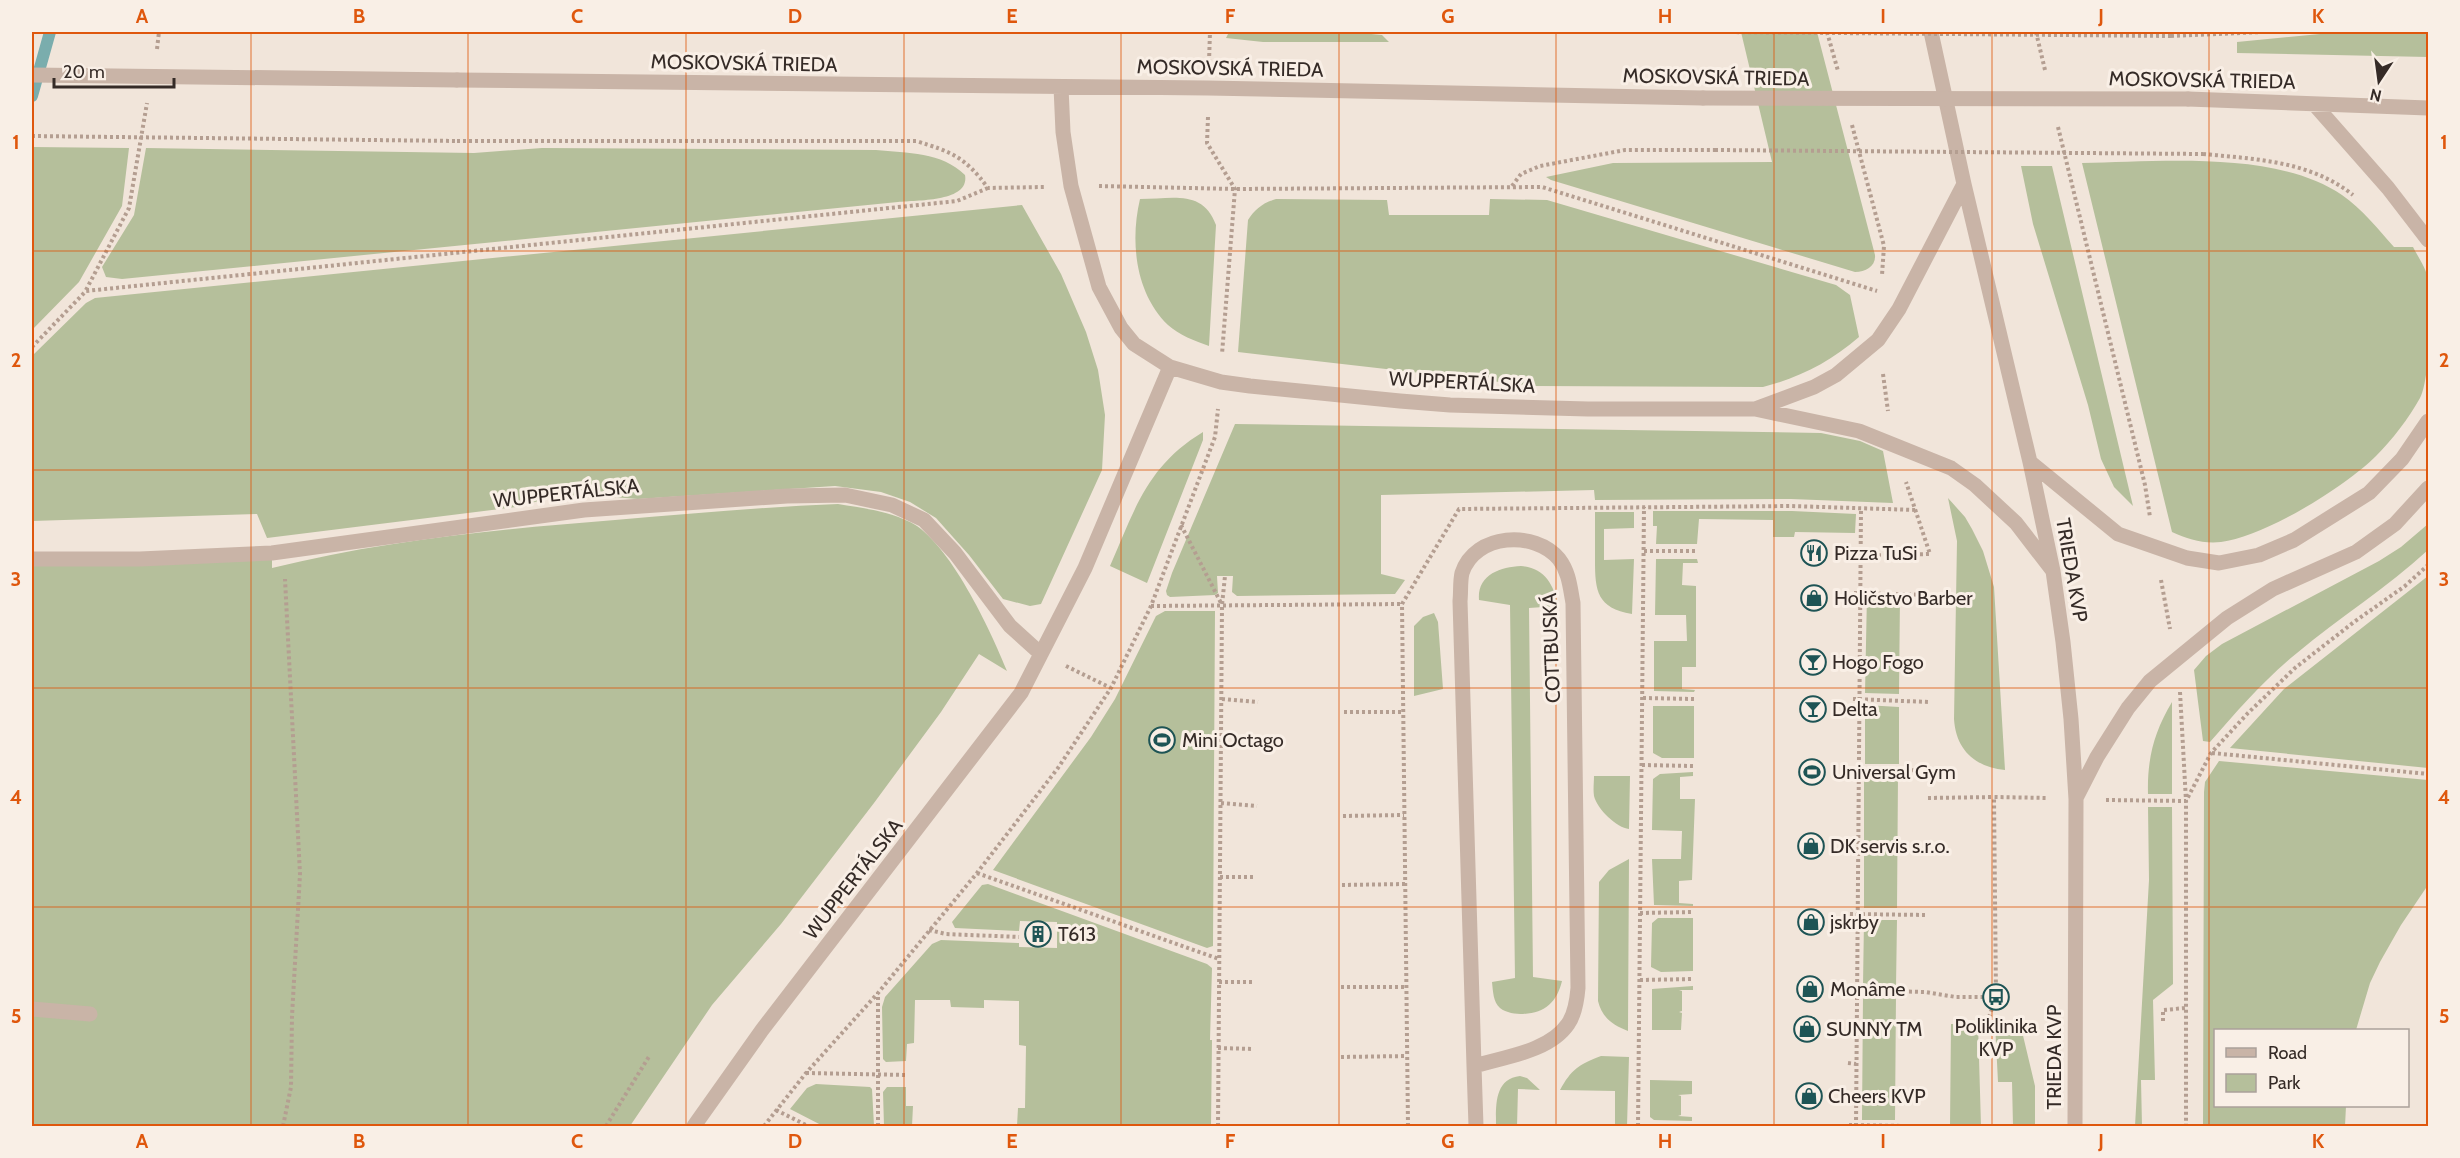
<svg xmlns="http://www.w3.org/2000/svg" width="2460" height="1158" font-family="Cabin,sans-serif">
<style>
.green{fill:#b5bf9b}
.lines{fill:none;stroke-linecap:round;stroke-linejoin:round}
.stream{stroke:#7aadad;stroke-width:12}
.path{stroke:#b49e91;stroke-width:4;stroke-dasharray:3 3;stroke-linecap:butt}
.minor{stroke:#c9b4a7;stroke-width:15}
.path-bridge{stroke:#b49e91;stroke-width:4;stroke-dasharray:3 3;stroke-linecap:butt}
.minor-bridge{stroke:#c9b4a7;stroke-width:15}
.grid{fill:none;stroke:#df570d;stroke-width:1.5;stroke-opacity:0.55}
.labels{text-anchor:middle;stroke-width:6;stroke-linejoin:round;paint-order:stroke}
.street-label{font-size:20px;fill:#352b27;stroke:#f9efe6}
.poi-label{font-size:20px;fill:#352b27;stroke:#f9efe6;text-anchor:start}
.neatline{fill:none;stroke:#df570d;stroke-width:2}
.grid-label{font-size:20px;text-anchor:middle;font-weight:bold;fill:#df570d}
</style>
<rect width="100%" height="100%" fill="#f1e5da"/>
<path class="green" d="M1229,32h121l32,3 7,7h-126l-37,-4z
M1741,32h76l58,223c1,11 -9,17 -20,17l-304,-92 -5,-3 67,-14 159,-1z
M2341,32h87v25l-191,-4v-11z
M32,147l97,1 -7,58 -43,76 -47,48z
M146,148l328,5 68,-5 334,2c31,3 66,2 89,25 5,27 -47,25 -67,27l-776,77 -16,-2 -4,-10 32,-52z
M2082,163c77,-1 195,-13 260,32 20,14 36,34 52,52h19c5,10 14,22 15,33 4,21 2,101 -8,118 -11,20 -28,42 -44,58 -31,31 -112,81 -155,86 -18,2 -33,-3 -49,-10z
M2021,166h31l81,340 -19,-19 -13,-28 -13,-54 -55,-181z
M1140,199c32,0 63,-10 76,26l-7,121c-14,-5 -30,-11 -41,-21 -33,-32 -38,-84 -28,-126z
M1276,199l111,1 2,15h100l1,-16 57,1 289,85 14,10 9,42c-29,25 -58,40 -96,50l-229,-1 -296,-34 10,-132c7,-11 15,-17 28,-21z
M1022,205l39,69 25,58 12,38 7,45 -3,55 -61,134 -11,2 -27,-7 -34,-44 -33,-37 -26,-16 -29,-10 -46,-6 -197,13 -38,-3 -50,2 -34,9 -249,31 -10,-24 -225,7v-162l1,-4 53,-52 9,-5z
M1235,424l586,9 39,8 23,10 10,52 -102,-4 -196,1 -1,-10 -213,5v79l24,6 -10,14 -158,2 -5,-4 1,-16h-16l1,17 -3,2 -45,2 -3,-2 -1,-4 6,-18z
M1203,432v8l-56,143 -37,-17c25,-57 37,-100 93,-134z
M1948,498l17,19 7,12 11,22 11,36 11,183c-30,-3 -49,-20 -51,-51l3,-178z
M838,504c25,4 49,7 72,18 39,19 81,109 97,149l-28,-17 -38,58 -67,91 -93,121 -69,81 -82,121h-598v-567l240,-6v15c112,-28 228,-39 343,-48 74,-6 148,-13 223,-16z
M1653,511h139l64,3 -1,19 -60,-1 -1,5h-21v-17l-74,-1 -2,25h-41l1,-18h-4z
M1595,512h39v16l-30,1v31l30,-1 -2,55c-35,-6 -37,-23 -37,-54 0,-16 0,-32 0,-48z
M2428,524v26c-41,38 -88,67 -131,103 -32,26 -59,57 -87,89l-7,-1 -9,-71 12,-14 16,-12 157,-83 22,-14z
M1656,559h41l1,4h-15l-1,22 14,1v81h-14v22l13,1 -1,2 -40,-1v-50h33l-1,-26h-31z
M1521,566c23,2 33,18 37,40l-29,2 4,369 29,4c-5,21 -17,32 -39,33 -7,0 -17,-1 -23,-6 -7,-6 -7,-17 -8,-26l23,-4 -5,-373 -31,-5c-2,-25 21,-33 42,-34z
M2428,576v192l-198,-20 54,-59z
M1867,594l33,1 -1,99 -34,-1z
M1165,611h50l-2,335 -6,2 -214,-78 98,-133 24,-38 41,-83z
M1434,613l4,9 5,67 -29,7v-70l9,-9z
M2172,702v92h-24c-1,-35 6,-62 24,-92z
M1865,705l34,2v57h-34z
M1653,706h41v52h-32l-9,-5z
M2219,761l209,19v105l-27,40 -21,37 -10,21 -14,47h-140v76h130l-1,20h-142l1,-334 1,-10z
M1693,772v4l-13,1v22h15l-3,81 -13,1v22l14,1v2l-39,-1 -2,-46h29l1,-28 -30,-1 1,-51 7,-5z
M1898,775l-1,133h-33v-132z
M1594,776h36l-1,53c-12,-1 -32,-20 -35,-33 -1,-6 0,-14 0,-20z
M2148,807h24l1,177 -20,16 2,80h-14l1,46h-7l14,-246z
M1629,859l-1,172c-15,-6 -26,-13 -30,-30l1,-119 10,-12z
M988,884l219,80 5,4 -2,72h2l-1,86h-194l1,-18h7l1,-62 -7,-1v-44l-35,-1v8l-33,-1 -1,-7h-35l-1,43 -7,1 -1,17 -20,1 -3,-3 -1,-52 3,-10 47,-53 9,-4 78,3v4l38,1v-26l-37,-1 -1,10 -64,-3 -3,-6 30,-37z
M1658,918h35v53l-32,1 -10,-5 1,-44z
M1864,920h33l-1,66 -33,-1z
M1693,986v4h-14l3,1v20l-3,1 3,1 -1,17h-29v-41z
M1896,995l-1,125h-33l1,-124z
M1995,1023h25l15,63v40h-22l-1,-44h-14z
M1951,1024h27l3,102h-31z
M1601,1056l28,1 -2,69h-12v-35l-55,-1c11,-20 19,-26 41,-34z
M1520,1076l7,2 13,12 -22,-1 -1,37h-21c0,-20 -2,-47 24,-50z
M1650,1080l42,1v13l-14,1 3,1v19l-3,1 14,1v4l-38,-1 -4,-3z
M816,1084l54,3 2,2 2,37h-51l-33,-17 17,-21z
M887,1087h19v19h7l-1,20h-28l-1,-34z"/>
<g class="lines">
<path class="stream" d="M32,96l18,-64"/>
<path class="path" d="M1827,32l11,39
M2036,32l9,38
M2171,36l92,-4
M157,49l2,-17
M1209,62l1,-30
M1208,117l-1,26 28,46 -13,165
M1852,125l32,121 -2,29
M2058,127l87,358 5,32
M457,141h459c36,11 49,16 72,47l56,-1
M2203,154c53,5 107,7 150,41
M1099,186l136,3 307,-2 335,104
M1512,186l9,-12 19,-8 85,-16h90
M86,290l43,-82 18,-105
M32,347l54,-56 871,-90 31,-13
M1883,374l5,37
M1181,525l41,80
M1644,551h54
M1854,556l76,-2 -24,-72
M2161,580l9,49
M1854,593l76,2
M1151,606l251,-2
M1066,666l45,22
M2180,692l6,109v325
M1643,698l51,1
M1222,699l36,3
M1853,699l76,3
M1344,712h60
M2212,753l216,21
M1642,765l51,1
M1852,771l76,-1
M1928,798l66,-1
M2106,800l80,1 25,-48 37,-40 47,-45 59,-46 51,-36 23,-21
M1221,803l36,3
M1343,816l61,-1
M1851,849h6
M977,873l242,86
M1220,877h36
M1342,885l64,-1
M1640,913l54,-1
M1850,914l76,1
M929,930l17,4 73,3
M1640,980l53,-1
M1219,982h36
M1341,987h66
M1849,990l76,2 31,5h40l-2,-200 54,1
M2163,1021v-11l23,-2
M1987,1023l9,-26
M1849,1030h7
M1218,1048l36,1
M1341,1057l66,-1
M1848,1063l8,1
M806,1073l100,2
M1848,1097h8
M776,1110l32,16
M1849,1125l56,1
M283,1126l8,-39 1,-71 8,-142 -15,-295
M606,1126l44,-71
M764,1126l42,-53 72,-80 99,-120 81,-105 53,-80 40,-82 64,-169 3,-28
M878,1126v-133
M1218,1126l4,-521 3,-29
M1408,1126l-6,-522 57,-95 332,-3 125,4
M1638,1126l6,-619
M1856,1126l5,-617"/>
<path class="minor" d="M1931,32l33,152 66,278 23,109 10,71 8,77 5,80 -1,327
M457,80l751,8 495,10
M1061,87l2,45 8,54 28,101 22,41 13,16 36,23 51,15 29,4 150,15 50,4 138,4h167l104,22 92,37 24,17 41,38 37,48
M2188,99l240,9
M2314,104l74,84 40,52
M1755,409l59,-22 22,-12 42,-35 21,-31 65,-125
M2030,462l88,72 69,24 32,5 40,-8 35,-15 75,-47 33,-34 26,-38
M32,559h108l132,-6 312,-43 203,-14 58,-1 47,10 32,15 31,33 55,73 31,28
M2077,796l20,-39 31,-49 22,-27 77,-63 46,-29 83,-37 39,-28 33,-36
M32,1009l58,5
M1474,1066c29,-9 75,-14 94,-42 7,-10 9,-24 10,-36l-5,-385c-3,-16 -4,-31 -14,-44 -24,-29 -84,-26 -97,14 -2,8 -1,19 -2,28l14,465 2,60
M694,1126l68,-96 259,-337 64,-125 85,-201"/>
<path class="path-bridge" d="M1724,32l447,4
M32,136l425,5
M1715,150l488,4"/>
<path class="minor-bridge" d="M32,75l425,5
M1703,98l485,1"/>
</g>
<path class="grid" d="M251,32v1094M468,32v1094M686,32v1094M904,32v1094M1121,32v1094M1339,32v1094M1556,32v1094M1774,32v1094M1992,32v1094M2209,32v1094M32,251h2396M32,470h2396M32,688h2396M32,907h2396"/>
<defs>
<g id="restaurant-ring" transform="scale(1.35)"><circle r="9.5" fill="#f9efe6" stroke="#1e5455" stroke-width="1.5"/><path d="M-5-6h1v4h1v-4h1v4h1v-4h1v5L-1.5 .5V6h-2V.5L-5-1ZM5-6V6H3V1.5H1.5Q1.5-4 5-6Z" fill="#1e5455"/></g>
<g id="shop-ring" transform="scale(1.35)"><circle r="9.5" fill="#f9efe6" stroke="#1e5455" stroke-width="1.5"/><path d="M-5-2.5h2.3a2.7 3.5 0 0 1 5.4 0H5L5.5 6h-11ZM-1.5-2.5h3a1.5 2.3 0 0 0-3 0Z" fill="#1e5455"/></g>
<g id="bar-ring" transform="scale(1.35)"><circle r="9.5" fill="#f9efe6" stroke="#1e5455" stroke-width="1.5"/><path d="M-6-5H6L.8 .8V4.5H3.5V6h-7V4.5H-.8V.8Z" fill="#1e5455"/></g>
<g id="stadium-ring" transform="scale(1.35)"><circle r="9.5" fill="#f9efe6" stroke="#1e5455" stroke-width="1.5"/><path d="M0-5a6.5 5 0 1 0 0 10a6.5 5 0 1 0 0-10ZM-3.5-1.8h7v3.6h-7Z" fill="#1e5455"/></g>
<g id="building-ring" transform="scale(1.35)"><circle r="9.5" fill="#f9efe6" stroke="#1e5455" stroke-width="1.5"/><path d="M-4-6H4V6H1V3H-1V6H-4ZM-2.5-4.3h1.7v1.8h-1.7ZM.8-4.3h1.7v1.8H.8ZM-2.5-1h1.7V.8h-1.7ZM.8-1h1.7V.8H.8Z" fill="#1e5455"/></g>
<g id="bus-ring" transform="scale(1.35)"><circle r="9.5" fill="#f9efe6" stroke="#1e5455" stroke-width="1.5"/><path d="M-5-6H5V4H4V6H2V4H-2V6H-4V4H-5ZM-3.5-4V0h7V-4ZM-3.5 1.2v1.5H-2V1.2ZM2 1.2v1.5H3.5V1.2Z" fill="#1e5455"/></g>
</defs>
<g fill-rule="evenodd">
<use href="#restaurant-ring" x="1814" y="553"/>
<use href="#shop-ring" x="1814" y="598"/>
<use href="#bar-ring" x="1813" y="662"/>
<use href="#bar-ring" x="1813" y="709"/>
<use href="#stadium-ring" x="1162" y="740"/>
<use href="#stadium-ring" x="1812" y="772"/>
<use href="#shop-ring" x="1811" y="846"/>
<use href="#shop-ring" x="1811" y="922"/>
<use href="#building-ring" x="1038" y="934"/>
<use href="#shop-ring" x="1810" y="989"/>
<use href="#bus-ring" x="1996" y="997"/>
<use href="#shop-ring" x="1807" y="1029"/>
<use href="#shop-ring" x="1809" y="1096"/>
</g>
<g class="labels">
<g class="street-label">
<text transform="translate(744 63) rotate(1)" y="7">MOSKOVSKÁ TRIEDA</text>
<text transform="translate(1230 68) rotate(1)" y="7">MOSKOVSKÁ TRIEDA</text>
<text transform="translate(1716 77) rotate(1)" y="7">MOSKOVSKÁ TRIEDA</text>
<text transform="translate(2202 80) rotate(1)" y="7">MOSKOVSKÁ TRIEDA</text>
<text transform="translate(1462 382) rotate(3)" y="7">WUPPERTÁLSKA</text>
<text transform="translate(566 493) rotate(-6)" y="7">WUPPERTÁLSKA</text>
<text transform="translate(2072 570) rotate(80)" y="7">TRIEDA KVP</text>
<text transform="translate(1551 648) rotate(-92)" y="7">COTTBUSKÁ</text>
<text transform="translate(853 879) rotate(-52)" y="7">WUPPERTÁLSKA</text>
<text transform="translate(2054 1057) rotate(-90)" y="7">TRIEDA KVP</text>
</g>
<g class="poi-label">
<text x="1834" y="560">Pizza TuSi</text>
<text x="1834" y="605">Holičstvo Barber</text>
<text x="1832" y="669">Hogo Fogo</text>
<text x="1832" y="716">Delta</text>
<text x="1182" y="747">Mini Octago</text>
<text x="1832" y="779">Universal Gym</text>
<text x="1830" y="853">DK servis s.r.o.</text>
<text x="1830" y="929">jskrby</text>
<text x="1058" y="941">T613</text>
<text x="1830" y="996">Monâme</text>
<text x="1996" y="1033" text-anchor="middle">Poliklinika<tspan x="1996" dy="23">KVP</tspan></text>
<text x="1826" y="1036">SUNNY TM</text>
<text x="1828" y="1103">Cheers KVP</text>
</g>
</g>
<rect width="2460" height="1158" fill="none" stroke="#f9efe6" stroke-width="66"/>
<rect x="2214" y="1029" width="195" height="78" fill="#f9efe6" stroke="#aba19a" stroke-width="1.5"/>
<rect x="2226" y="1048" width="30" height="9" fill="#c9b4a7" stroke="#aba19a" stroke-width="1.5"/>
<text x="2268" y="1059" font-size="18" fill="#352b27">Road</text>
<rect x="2226" y="1074" width="30" height="18" fill="#b5bf9b" stroke="#aba19a" stroke-width="1.5"/>
<text x="2268" y="1089" font-size="18" fill="#352b27">Park</text>
<g transform="translate(2379 81) rotate(193)" stroke="#f9efe6" stroke-width="4.5" paint-order="stroke">
<path d="M0-4.5L10 22L0 15L-10 22Z" fill="#352b27"/>
<text y="-9" font-size="16" font-weight="bold" text-anchor="middle" fill="#352b27">N</text>
</g>
<path d="M54 78v9h120v-9" fill="none" stroke="#352b27" stroke-width="3"/>
<text x="63" y="78" font-size="18" fill="#352b27" stroke="#f9efe6" stroke-width="4.5" paint-order="stroke">20 m</text>
<rect x="33" y="33" width="2394" height="1092" class="neatline"/>
<g class="grid-label">
<text x="142" y="23">A</text>
<text x="359" y="23">B</text>
<text x="577" y="23">C</text>
<text x="795" y="23">D</text>
<text x="1012" y="23">E</text>
<text x="1230" y="23">F</text>
<text x="1448" y="23">G</text>
<text x="1665" y="23">H</text>
<text x="1883" y="23">I</text>
<text x="2101" y="23">J</text>
<text x="2318" y="23">K</text>
<text x="16" y="149">1</text>
<text x="2444" y="149">1</text>
<text x="16" y="367">2</text>
<text x="2444" y="367">2</text>
<text x="16" y="586">3</text>
<text x="2444" y="586">3</text>
<text x="16" y="804">4</text>
<text x="2444" y="804">4</text>
<text x="16" y="1023">5</text>
<text x="2444" y="1023">5</text>
<text x="142" y="1148">A</text>
<text x="359" y="1148">B</text>
<text x="577" y="1148">C</text>
<text x="795" y="1148">D</text>
<text x="1012" y="1148">E</text>
<text x="1230" y="1148">F</text>
<text x="1448" y="1148">G</text>
<text x="1665" y="1148">H</text>
<text x="1883" y="1148">I</text>
<text x="2101" y="1148">J</text>
<text x="2318" y="1148">K</text>
</g>
</svg>
